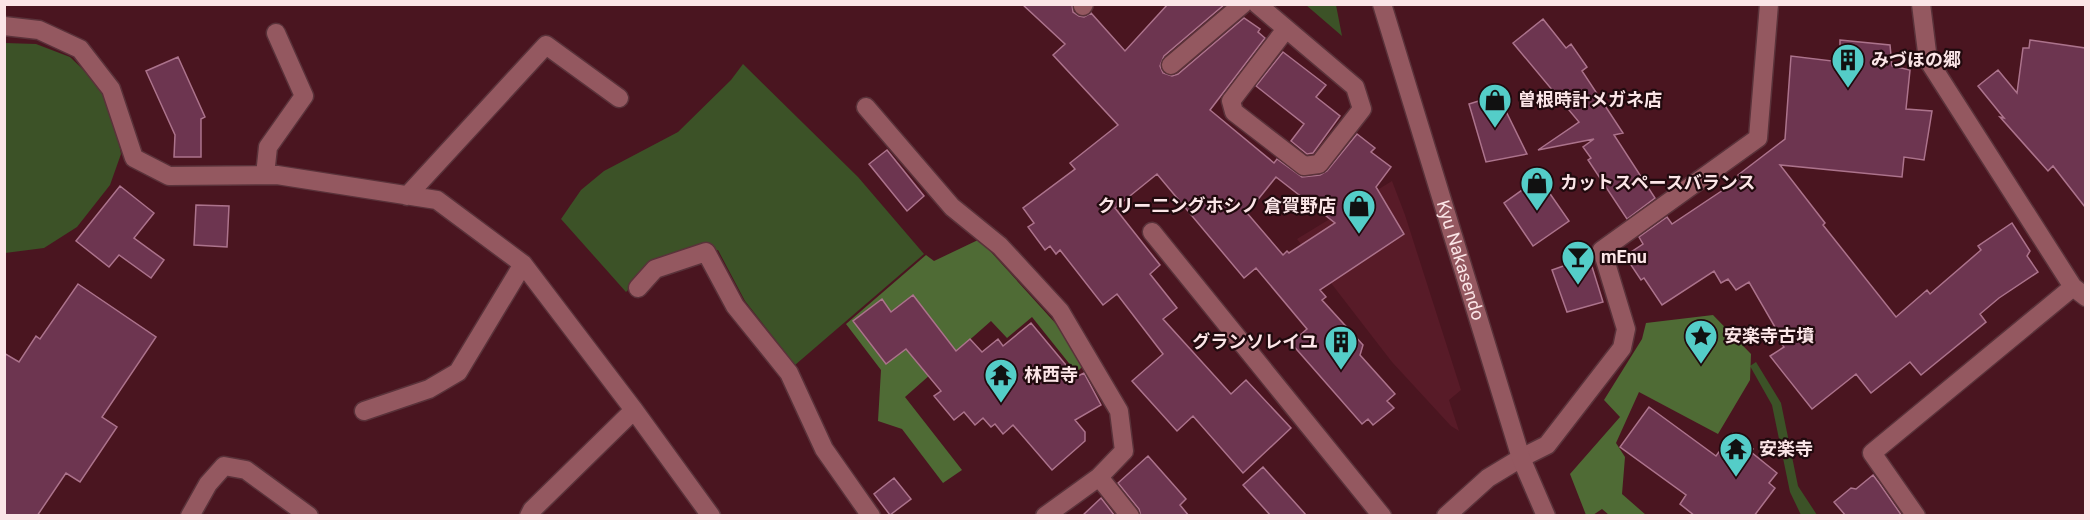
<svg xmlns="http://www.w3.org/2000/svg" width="2090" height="520" font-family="Roboto,'Noto Sans JP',sans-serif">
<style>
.built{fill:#581b28}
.green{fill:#3c5227}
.forest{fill:#4f6b35}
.building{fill:#6d3550;stroke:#ac738c;stroke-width:1.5;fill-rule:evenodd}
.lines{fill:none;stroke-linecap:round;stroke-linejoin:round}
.street-casing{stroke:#5a323a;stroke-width:21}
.secondary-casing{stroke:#5a323a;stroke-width:21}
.street{stroke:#945860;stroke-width:18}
.secondary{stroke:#945860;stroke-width:18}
.labels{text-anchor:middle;stroke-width:4.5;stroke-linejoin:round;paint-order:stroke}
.poi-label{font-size:18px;font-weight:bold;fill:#fbe5e7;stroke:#210a0e;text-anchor:start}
.street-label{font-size:18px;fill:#fbe5e7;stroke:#210a0e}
</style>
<rect width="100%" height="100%" fill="#4a1520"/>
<path class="built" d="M1392,181l13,34 56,175 -12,10 10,31 -8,-5 -59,-64 -95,-123z"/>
<path class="green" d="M1306,5h30l6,31z
M5,43l31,1 34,13 27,26 17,32 7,39 -11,31 -33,42 -33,21 -39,5z
M743,64l115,113 66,77 -129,111 -50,-64 -27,-51 -75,26 -17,16 -65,-73 20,-29 23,-19 74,-39 53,-52z
M1756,362l25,41 17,83 19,29h-16l-11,-23 -18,-87 -22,-39z"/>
<path class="forest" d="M978,240l4,2 75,83 26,41 -21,21 -5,-5 15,-15 -40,-50 -25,21 -16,-17 -86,76 57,73 -19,13 -41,-54 -24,-8 3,-51 -35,-46 80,-69 8,6z
M1713,315l38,39 -1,26 -32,54 -79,-42 -23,51 9,14 -3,37 24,21h-37l-7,-6 -9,6h-7l-16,-41 50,-57 -16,-17 38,-61 4,-16z"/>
<path class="building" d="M1022,4h50l1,8 6,4 5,1 7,-4 34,38 43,-47h57l-61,52 -4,10 3,7 9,3 6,-2 66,-56 16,11 -2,3 7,6 -55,72 64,53 3,-4 25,18 18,-2 7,-4 30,-37 18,14 -4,4 20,15 -15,20 28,47 -84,56 6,7 -4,3 41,45 -3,10 35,39 -8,7 7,7 -21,17 -5,-6 -6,5 -71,-81 16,-14 -51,-61 -12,10 -87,-104 -42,34 45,57 -10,9 27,34 -14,11 68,75 15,-14 45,48 -48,45 -50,-57 -16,15 -45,-50 31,-27 -46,-60 -14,11 -43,-55 -4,4 -6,-8 -5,4 -17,-23 6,-4 -11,-15 52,-39 -5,-6 48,-38 -65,-70 12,-11zM1276,177l59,46 -46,30 -2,-2 -4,4 -36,-42z
M1543,19l23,29 5,-4 16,23 -5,4 41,62 -9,2 41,63 -28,21 -39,-59 3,-2 -8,-11 11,-8 -56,11 41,-28 -66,-79z
M1840,40l50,5 2,21 18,4 -4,39 26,2 -8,49 -20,-3 -2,20 -122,-12 45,58 -2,2 73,92 31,-27 3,4 51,-44 -3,-4 34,-23 18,28 -3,5 11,16 -39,26 -19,16 6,8 -65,53 -11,-13 -39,31 -15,-19 -44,35 -42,-53 14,-9 -13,-17 4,-3 -26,-45 -13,8 -8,-11 -7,4 -7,-12 -52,34 -18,-27 -3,2 -16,-24 18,-12 -4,-7 28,-20 5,7 69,-46 -3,-3 47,-36 6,-83 49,6z
M2030,40l55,8v159l-32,-41 -5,5 -48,-54 4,1 -26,-32 20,-16 19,23 6,-45h6z
M1283,52l43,33 -10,12 24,19 -27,37 -6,1 -16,-13 13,-17 -48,-38z
M178,57l27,60 -4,2v38h-27l1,-22 -29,-64z
M1498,95l29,59 -41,8 -17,-58z
M887,150l37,46 -17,15 -38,-47z
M1539,178l6,11 1,-1 23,33 -36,25 -29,-43z
M120,186l34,27 -20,25 30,22 -13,18 -32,-23 -10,12 -33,-26z
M196,205l33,1 -2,41 -33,-2z
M1589,257l14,45 -36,10 -15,-42z
M78,284l78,53 -54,80 15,10 -37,55 -14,-9 -29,43h-33v-163l15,9 17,-26 4,3z
M913,295l43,56 14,-12 12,13 16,-13 5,7 28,-23 45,54 8,-4 17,32 -26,15 10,12v9l-33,29 -39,-45 -10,9 -8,-10 -4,3 -8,-9 -8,7 -11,-13 -10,8 -20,-24 7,-5 -35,-42 -20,15 -33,-43 29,-22 9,13z
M1649,407l67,49 17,-23 20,16 -2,3 26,21 -8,10 6,5 -21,28h-59l-15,-12 6,-9 -66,-48z
M1148,456l38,43 -6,6 9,11h-48l-2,-7 -21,-26z
M1263,467l44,49h-36l-28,-31z
M1873,475l6,8 23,33h-56l-12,-14 17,-14 5,1z
M894,478l17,21 -21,16 -16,-21z
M1101,498l14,18h-33z"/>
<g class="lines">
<g class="street-casing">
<path id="street" d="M1257,4l98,83 7,22 -43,55 -15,2 -70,-54 -3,-11 55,-72
M1921,4l7,56 145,227 13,10
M1083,6l1,-2
M4,26l35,4 41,19 31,40 23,69 35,18 108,-1 160,25 86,64 111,146 77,106
M1171,65l72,-61
M866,107l86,100 48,39 60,65 59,100 5,40 -25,26
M265,175l3,-28 36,-51 -28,-63
M407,196l139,-151 73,53
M1152,232l230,284
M638,288l17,-19 51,-17 29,54 54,67 35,76 47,67
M364,411l65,-22 29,-17 65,-108
M190,516l18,-32 16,-18 22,4 63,46
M529,516l3,-6 102,-100
M1045,516l54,-39 31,39
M1446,516l42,-38 33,-20 26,-13 75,-97 4,-19 -24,-79 156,-112 11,-134
M1916,516l-44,-63 201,-166"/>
</g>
<g class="secondary-casing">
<g id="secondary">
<path id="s1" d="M1382,4l139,454 25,58"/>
</g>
</g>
<use href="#street" class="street"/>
<use href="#secondary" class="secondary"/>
</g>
<defs>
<g id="building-pin" transform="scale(1.725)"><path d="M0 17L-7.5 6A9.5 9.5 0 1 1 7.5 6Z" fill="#54cdc8" stroke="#210a0e"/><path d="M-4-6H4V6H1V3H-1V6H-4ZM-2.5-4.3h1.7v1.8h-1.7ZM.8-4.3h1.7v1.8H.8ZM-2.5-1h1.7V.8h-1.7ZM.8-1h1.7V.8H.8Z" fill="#111"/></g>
<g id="shop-pin" transform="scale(1.725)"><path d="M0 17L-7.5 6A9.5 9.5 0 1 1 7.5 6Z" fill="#54cdc8" stroke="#210a0e"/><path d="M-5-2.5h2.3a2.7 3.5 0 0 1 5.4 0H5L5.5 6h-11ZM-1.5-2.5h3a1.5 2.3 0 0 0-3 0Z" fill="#111"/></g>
<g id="bar-pin" transform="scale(1.725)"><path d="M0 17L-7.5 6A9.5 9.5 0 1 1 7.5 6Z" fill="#54cdc8" stroke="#210a0e"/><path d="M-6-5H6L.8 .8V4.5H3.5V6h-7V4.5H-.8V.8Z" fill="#111"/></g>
<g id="sight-pin" transform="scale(1.725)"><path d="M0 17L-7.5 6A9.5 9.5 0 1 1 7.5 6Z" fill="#54cdc8" stroke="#210a0e"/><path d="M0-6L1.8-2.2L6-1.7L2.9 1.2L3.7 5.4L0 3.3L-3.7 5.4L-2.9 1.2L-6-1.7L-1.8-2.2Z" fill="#111"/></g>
<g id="temple-pin" transform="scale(1.725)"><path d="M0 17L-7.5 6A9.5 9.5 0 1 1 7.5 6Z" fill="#54cdc8" stroke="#210a0e"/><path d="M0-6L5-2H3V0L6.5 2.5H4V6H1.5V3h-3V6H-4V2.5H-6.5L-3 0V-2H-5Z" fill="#111"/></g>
</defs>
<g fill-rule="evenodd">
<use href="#building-pin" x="1848" y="60"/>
<use href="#shop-pin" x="1495" y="100"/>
<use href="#shop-pin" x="1537" y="183"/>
<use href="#shop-pin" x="1359" y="206"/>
<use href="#bar-pin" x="1578" y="257"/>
<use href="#sight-pin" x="1701" y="336"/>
<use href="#building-pin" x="1341" y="342"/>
<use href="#temple-pin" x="1001" y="375"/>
<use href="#temple-pin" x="1736" y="449"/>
</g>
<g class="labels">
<g class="poi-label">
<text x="1871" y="66">みづほの郷</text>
<text x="1518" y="106">曽根時計メガネ店</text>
<text x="1560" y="189">カットスペースバランス</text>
<text x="1336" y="212" text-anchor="end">クリー二ングホシノ 倉賀野店</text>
<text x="1601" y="263">mEnu</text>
<text x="1724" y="342">安楽寺古墳</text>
<text x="1318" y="348" text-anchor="end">グランソレイユ</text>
<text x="1024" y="381">林西寺</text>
<text x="1759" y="455">安楽寺</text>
</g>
<g class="street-label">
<text dy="6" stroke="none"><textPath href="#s1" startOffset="268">Kyu Nakasendo</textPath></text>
</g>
</g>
<rect width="2090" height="520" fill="none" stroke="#fbe5e7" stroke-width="12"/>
</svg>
